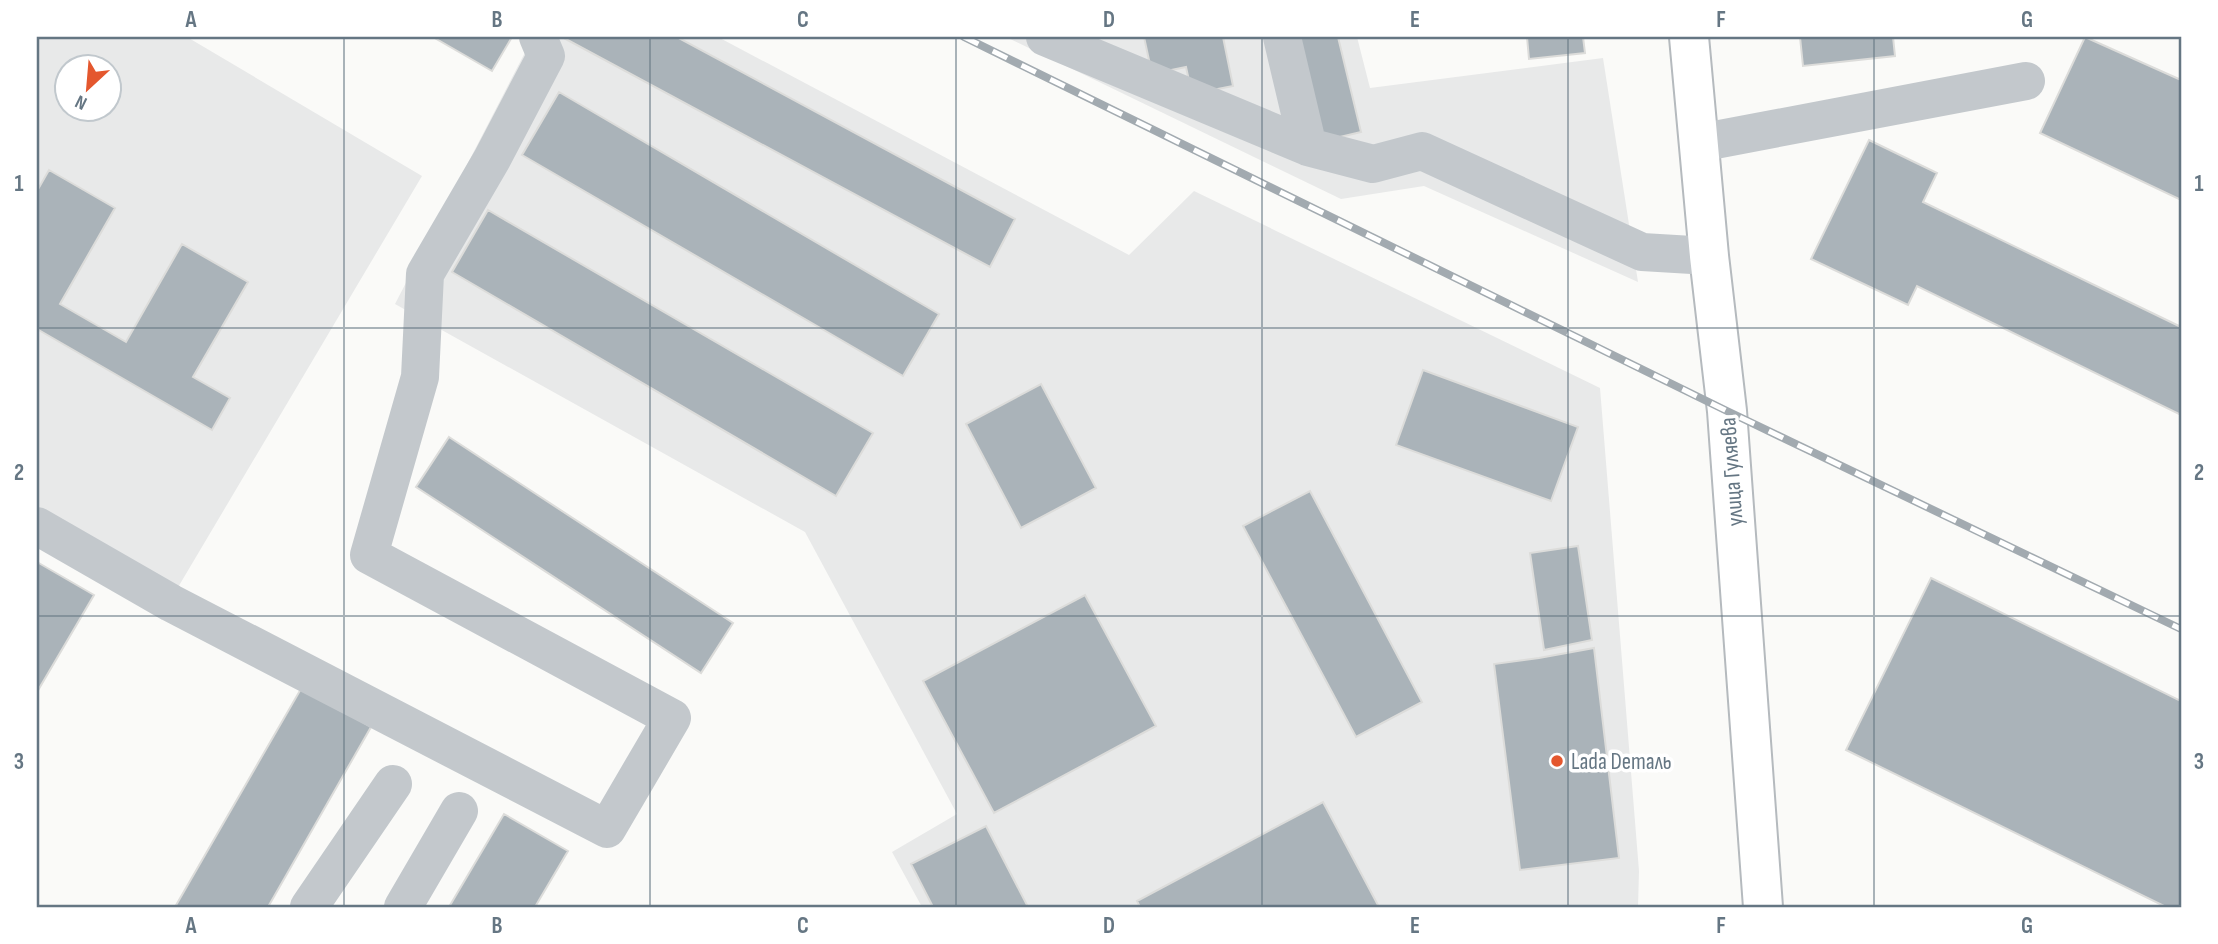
<svg xmlns="http://www.w3.org/2000/svg" width="2218" height="944" font-family="'Sofia Sans Condensed',sans-serif">
<style>
.built{fill:#e8e9e9;fill-rule:evenodd}
.building{fill:#aab3b9;stroke:#dcdcda;stroke-width:2}
.lines{fill:none;stroke-linecap:round;stroke-linejoin:round}
.major-casing{stroke:#b5babe;stroke-width:42}
.minor{stroke:#c3c8cc;stroke-width:38}
.major{stroke:#fff;stroke-width:38}
.rail-casing{stroke:#a2aab0;stroke-width:8}
.rail{stroke:#fff;stroke-width:5;stroke-dasharray:16;stroke-linecap:butt}
.grid{fill:none;stroke:#657683;stroke-width:2;stroke-opacity:0.55}
.poi-dot{fill:#e4572e;stroke:#fff;stroke-width:2.5}
.labels{text-anchor:middle;stroke-width:7;stroke-linejoin:round;paint-order:stroke}
.street-label{font-size:23px;fill:#657683;stroke:#fff}
.poi-label{font-size:23px;fill:#657683;stroke:#fff;text-anchor:start}
.neatline{fill:none;stroke:#657683;stroke-width:2.5}
.grid-label{font-size:23px;text-anchor:middle;font-weight:bold;fill:#657683}
</style>
<rect width="100%" height="100%" fill="#fafaf8"/>
<path class="built" d="M37,37h150l235,139 -245,413 -140,-83zM66,66h42v42h-42z
M533,37h185l411,218 65,-64 406,197 39,483 -1,36h-716l-30,-55 65,-38 -152,-282 -410,-228z
M1006,37h351l13,51 233,-30 35,224 -214,-96 -83,13z"/>
<path class="building" d="M433,37h79l-20,34z
M562,37h115l338,182 -25,48z
M1144,37h79l10,49 -41,8 -6,-27 -34,7z
M1298,37h40l23,95 -38,9z
M1527,37h56l2,16 -56,6z
M1800,37h93l2,19 -92,10z
M2085,37l96,43v120l-141,-67z
M559,92l380,222 -36,62 -381,-221z
M1869,140l68,33 -14,29 258,125v88l-264,-129 -9,19 -97,-46z
M49,170l66,38 -55,96 66,38 56,-98 66,38 -55,95 37,21 -18,32 -175,-101v-138z
M488,210l385,223 -37,63 -384,-224z
M1423,370l155,57 -27,74 -155,-56z
M1041,384l55,104 -75,40 -55,-104z
M449,437l284,186 -32,50 -285,-186z
M1310,491l112,211 -66,35 -113,-211z
M1578,546l14,94 -48,10 -14,-97z
M37,562l57,33 -57,97z
M1931,578l250,123v206h-15l-320,-157z
M1085,595l71,131 -162,87 -71,-132z
M1594,648l25,210 -99,12 -26,-206 45,-6z
M302,687l69,40 -103,180h-93z
M1323,802l56,105h-239l-3,-6z
M504,814l64,37 -33,56h-86z
M986,826l42,81h-95l-22,-43z"/>
<g class="lines">
<g class="major-casing">
<path id="major" d="M1689,37l20,219 18,155 36,496"/>
</g>
<path class="minor" d="M1045,37l263,110 65,17 49,-13 220,101 67,4
M1282,37l26,110
M1699,143l327,-62
M37,526l134,77 436,226 65,-111 -303,-163 51,-178 5,-103 67,-115 54,-103 -8,-19
M309,907l84,-123
M403,907l56,-96"/>
<use href="#major" class="major"/>
<g class="rail-casing">
<path id="rail" d="M964,37l763,374 454,218"/>
</g>
<use href="#rail" class="rail"/>
</g>
<path class="grid" d="M344,37v870M650,37v870M956,37v870M1262,37v870M1568,37v870M1874,37v870M37,328h2144M37,616h2144"/>
<circle class="poi-dot" cx="1557" cy="761" r="7"/>
<g class="labels">
<g class="street-label">
<text transform="translate(1731 472) rotate(-94)" y="8">улица Гуляева</text>
</g>
<g class="poi-label">
<text x="1571" y="769">Lada Dеталь</text>
</g>
</g>
<rect width="2218" height="944" fill="none" stroke="#ffffff" stroke-width="77"/>
<g transform="translate(88 88) rotate(206)"><circle r="33" fill="#ffffff" stroke="#c1c8cd" stroke-width="2"/>
<path d="M0-5L12 26L0 18L-12 26Z" fill="#e4572e"/>
<text y="-10" font-size="19" font-weight="bold" text-anchor="middle" fill="#657683">N</text>
</g>
<rect x="38" y="38" width="2142" height="868" class="neatline"/>
<g class="grid-label">
<text x="191" y="27">A</text>
<text x="497" y="27">B</text>
<text x="803" y="27">C</text>
<text x="1109" y="27">D</text>
<text x="1415" y="27">E</text>
<text x="1721" y="27">F</text>
<text x="2027" y="27">G</text>
<text x="19" y="191">1</text>
<text x="2199" y="191">1</text>
<text x="19" y="480">2</text>
<text x="2199" y="480">2</text>
<text x="19" y="769">3</text>
<text x="2199" y="769">3</text>
<text x="191" y="933">A</text>
<text x="497" y="933">B</text>
<text x="803" y="933">C</text>
<text x="1109" y="933">D</text>
<text x="1415" y="933">E</text>
<text x="1721" y="933">F</text>
<text x="2027" y="933">G</text>
</g>
</svg>
